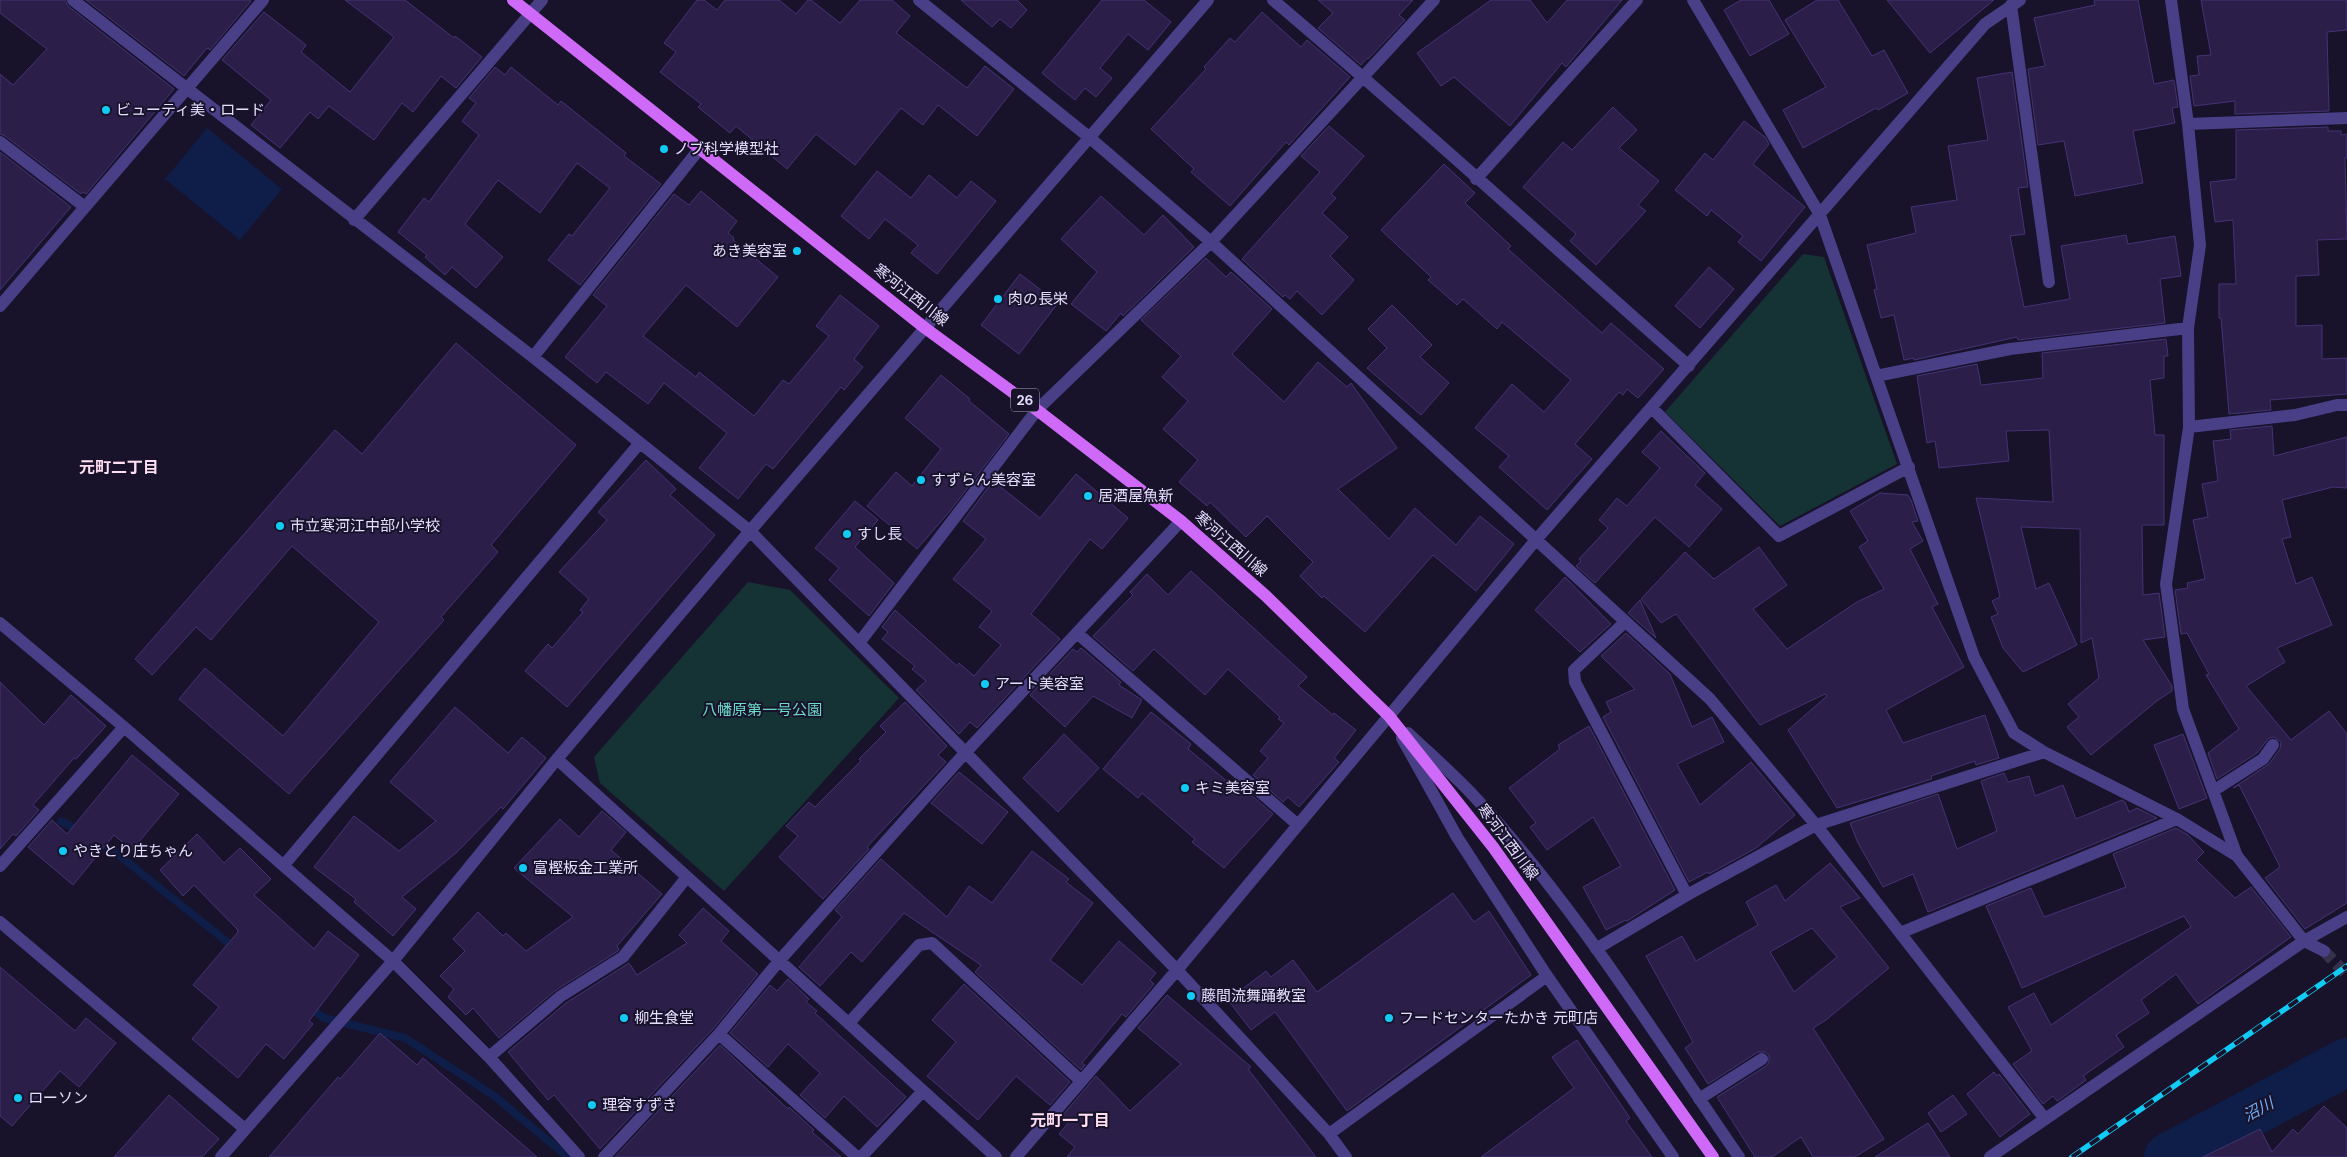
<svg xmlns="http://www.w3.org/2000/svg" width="2347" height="1157" font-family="'DM Sans','Noto Sans JP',sans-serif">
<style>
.green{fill:#153234}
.water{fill:#0e1e48}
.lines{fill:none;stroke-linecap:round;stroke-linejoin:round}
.stream{stroke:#0e1e48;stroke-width:8}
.river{stroke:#0e1e48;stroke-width:48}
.building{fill:#2b1f4a;stroke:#453275;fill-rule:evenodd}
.minor-tunnel{stroke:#36304a;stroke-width:12;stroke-dasharray:12 6;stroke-linecap:butt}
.minor{stroke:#483f87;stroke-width:12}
.major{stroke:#cf69f8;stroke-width:12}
.rail-casing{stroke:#11cbf5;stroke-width:5.5}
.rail{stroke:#18122a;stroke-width:4;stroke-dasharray:11;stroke-linecap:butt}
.poi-dot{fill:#11cbf5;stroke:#18122a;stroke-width:2}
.labels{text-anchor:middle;stroke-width:4;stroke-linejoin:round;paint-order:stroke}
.shield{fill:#18122a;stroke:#a6a0be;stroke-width:1}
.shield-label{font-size:14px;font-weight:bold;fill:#e3ddfe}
.poi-label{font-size:15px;fill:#e3ddfe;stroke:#18122a;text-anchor:start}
.street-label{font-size:15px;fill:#e3ddfe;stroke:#18122a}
.park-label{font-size:15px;fill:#6adcc9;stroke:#18122a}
.neighbourhood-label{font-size:16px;font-weight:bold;fill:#fedef0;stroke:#18122a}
.water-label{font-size:16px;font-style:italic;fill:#6faef9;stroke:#18122a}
</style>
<rect width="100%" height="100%" fill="#18122a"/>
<path class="green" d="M1803,254l21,3 73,207 -117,62 -115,-114z
M748,582l42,8 109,108 -175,193 -124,-108 -6,-26z"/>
<path class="water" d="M207,128l75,61 -42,51 -75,-61z"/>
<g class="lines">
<path class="stream" d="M61,821l20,11
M97,842l14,7 125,100
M308,1006l16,12 81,20 88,57 75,62"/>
<path class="river" d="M2168,1157l179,-95"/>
</g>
<path class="building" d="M0,0h65l3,6 106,83 -88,105 -3,-2 -2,2 -76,-58 -5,-2v-60l13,11 34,-36 -47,-36z
M86,0h163l2,1 -41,49 -3,-2 -23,28z
M345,0h60l49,38 1,-2 27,21 -26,31 -15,-12 -28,36 -11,-9 -28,37 -45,-34 -11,13 -8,-7 -30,36 -29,-23 20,-25 -49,-40 42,-48 42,33 -5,7 49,40 44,-55z
M697,0h7l13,10 8,-10h54l17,14 12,-14h3l29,23 20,-23h32l18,16 -14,17 71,55 18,-22 29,23 -37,47 -39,-31 -15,20 -22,-17 -46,57 -39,-31 -29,35 -51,-43 -6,7 -32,-26 3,-3 -41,-32 16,-20 -12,-9z
M961,0h56l10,10 -16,18 -11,-9 -8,8z
M1102,0h42l27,22 -23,28 -20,-16 -28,34 12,10 -16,19 -11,-9 -10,12 -33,-27z
M1318,0h95l-14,15 6,5 -37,39 -1,-1 -6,7 -43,-37 15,-15z
M1491,0h39l17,23 20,-23h55l-56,67 -4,-4 -52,63 -56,-49 -13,9 -24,-33z
M1741,0h28l20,34 -39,22 -26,-46z
M1817,0h21l34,56 12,-6 24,43 -30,17 -2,-2 -73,40 -20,-38 43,-23 -41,-67z
M1887,0h107l-64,53z
M2094,0h44l16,84 20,-4 4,27 -6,1 3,15 -42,8 10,52 -68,13 -11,-55 -26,4 -10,-76 17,-3 -11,-48 61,-13z
M2201,0h146v30l-20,2 2,79 -94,3v-13l-41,5 -4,-30 9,-1 -2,-19 14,-1z
M1262,12l39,35 6,-7 43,37 -61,68 -3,-3 -56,64 -39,-34 3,-3 -43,-40 55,-60 -2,-2 26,-29 5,4z
M495,67l10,8 6,-8 47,38 3,-4 65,52 -2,3 37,28 -81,101 -32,-25 21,-26 3,2 38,-48 -33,-25 -37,50 -42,-33 -33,44 38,33 -27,31 -24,-21 -7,8 -20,-18 2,-2 -29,-23 26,-34 5,4 50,-67 -17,-14 14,-18 -7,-5z
M2012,72l16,115 -10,1 7,46 -15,2 14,71 46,-8 -9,-53 65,-11 2,9 47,-8 6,40 -21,3 5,44 -147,17 -1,-3 -103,23v-2l-10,2 -10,-45 -13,3 -7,-28 3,-1 -10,-44 49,-12 -5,-26 46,-7 -9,-54 40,-6 -11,-62z
M1613,107l24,23 -18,18 40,33 -21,24 8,6 -50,54 -26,-24 6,-7 -53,-47 40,-45 9,8z
M1744,121l21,16 4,7 -16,20 52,43 -44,54 -23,-19 5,-6 -32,-26 -4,6 -32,-26 30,-37 8,7z
M1329,126l35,30 -33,38 5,4 -14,15 26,24 -18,19 24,24 -32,35 -25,-24 -7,8 -5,-4 -2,2 -41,-38 78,-87 -19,-16z
M2328,127v4h13v4l6,-1v24h-2l2,81 -30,1 2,35 -23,1v50l26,-1v34l25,-1v36l-77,6 1,10 -42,4 -8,-96h-2v-34h17l-3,-64 -18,2 -5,-40 26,-3v-49z
M0,152l71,55 -71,83z
M1444,164l31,29 -10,10 46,43 -3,3 94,84 9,-10 53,46 -26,29 -11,-9 -4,6 -4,-3 -44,52 17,15 -45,51 -48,-43 10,-11 -34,-28 37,-44 32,28 27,-32 -69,-58 -5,7 -34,-30 -6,6 -29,-25 3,-3 -50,-47z
M877,171l34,27 18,-23 28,23 14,-17 25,20 -59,73 -26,-21 7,-8 -33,-26 -16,20 -28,-23z
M701,191l36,30 -9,12 6,5 -1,2 45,37 -41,50 -51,-42 -43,51 53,41 3,-5 55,44 29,-36 6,4 40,-48 -13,-10 24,-31 39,31 -25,33 9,8 -19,23 -3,-3 -68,82 -7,-5 -28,35 -39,-31 28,-35 -63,-50 -16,21 -42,-32 -9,11 -32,-26 42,-51 -14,-11 81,-101 15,11z
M1101,196l43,39 19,-20 31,32 -71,69 -2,-3 -15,18 -35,-27 26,-32 -36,-33z
M1206,258l20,19 5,-5 41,37 -40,45 52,48 34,-40 29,25 4,-4 46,65 -59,41 51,50 26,-31 41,37 24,-29 34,28 -38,47 -43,-36 -68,77 -41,-36 -2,2 -22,-22 13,-14 -46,-46 -21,21 -36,-35 -3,4 -28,-24 19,-22 -35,-31 25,-28 -26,-24 19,-21 -40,-36z
M1709,267l25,22 -34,39 -25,-22z
M1020,274l38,29 -39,51 -38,-29z
M1392,305l40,40 -12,12 29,26 -28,32 -54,-47 20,-20 -19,-19z
M2166,339l2,17h-4v22l-14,2 5,55h9v90h-22l1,70 16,-2 6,44 -22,3 29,46v5l-14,9 -67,55 -24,-28 12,-10 -11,-13 31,-26 -7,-40 -11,5 -1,-114 -59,-2 15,62 13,-6 28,62 -54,27 -20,-24 -12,-31 7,-3 -6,-13 8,-4 -24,-99 77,4 -4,-72 -43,1 3,30 -70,7 -4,-27 -8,2 -10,-67 60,-12 4,21 62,-7 -1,-25z
M456,343l120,102 -85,100 7,7 -57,65 3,3 -155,174 -110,-95 26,-31 78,68 96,-114 -87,-76 -81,94 -15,-13 -44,48 -17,-16 200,-229 27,24z
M941,375l29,24 -1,2 40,33 -59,77 -33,38 -50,-43 29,-34 16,14 29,-37 -36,-31z
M2272,426l2,30 73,-19v51l-14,-1 -51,13 9,37 -9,2 14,45 16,-7 20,48 -55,23 8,14 -39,24 45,54 38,-29 18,23v169l-42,26 -40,-51 15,-11 -41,-82 -6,3 36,-24 11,-15 1,-7 -7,-5 -5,1 -12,15 -40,26 -9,-26 31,-24 -33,-54 3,-1 -22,-41 -6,1 -6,-44 13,-2 -1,-5 18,-4 -12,-59 15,-3 -6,-33 16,-3 -5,-40 18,-2 -1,-9z
M1661,431l44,42 -10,12 27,24 -33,38 -34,-30 -60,66 -19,-17 5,-5 -2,-2 29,-31 -9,-8 18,-22 10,8 33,-38 -18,-16z
M646,460l30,29 -6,6 45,40 -148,172 -42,-36 23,-27 4,4 31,-36 -3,-2 9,-11 -30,-27 48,-52 -9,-8z
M1076,474l52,44 -26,31 -12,-10 -59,75 29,25 -83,89 -7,-6 -11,12 -43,-44 10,-9 -14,-12 3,-3 -33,-27 6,-7 -6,-5 13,-17 62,56 2,-3 15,13 27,-31 -22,-18 13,-16 -39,-32 33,-40 -23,-18 30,-40 47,37z
M1880,493l28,2 3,5 7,21 -6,1 11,19 -13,8 28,55 -6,3 32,60 -78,43 17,33 82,-28 14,43 -23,7 -1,-4 -44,15 1,3 -95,29 -49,-78 39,-34 -2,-2 -65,31 -84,-111 -15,9 -20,-24 44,-47 29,27 45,-32 28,38 -34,24 34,40 70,-47 27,-13 -25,-42 9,-6 -18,-30z
M855,501l23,19 -23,27 39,36 -25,33 -40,-36 10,-12 -24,-20z
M1191,571l116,106 -9,9 35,29 1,-2 22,17 -22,28 5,4 -40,45 -11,-10 -5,5 -30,-27 15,-17 -8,-7 24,-28 -6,-4 2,-2 -52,-48 -23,26 -51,-46 -21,22 -40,-35 40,-41 -3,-3 17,-18 21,21z
M1565,577l46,47 -31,28 -45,-42z
M1640,600l16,38 -28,-25z
M1626,633l44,41 22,53 20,-10 12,25 -47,22 23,41 51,-43 44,53 -39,33 -47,26 -1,-2 -19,10 -86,-165 8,-5 -5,-10 29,-13 -34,-33z
M1081,648l40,34 -2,3 23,15 -10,18 -39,-22 -28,31 -35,-32 43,-46 4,3z
M0,682l44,43 27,-30 35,31 -30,33 -2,-1 -41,47 6,5 -23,26 -3,-2 -13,15z
M905,702l42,44 -9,9 8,7 -79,85 2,2 -46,50 -44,-42 19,-21 -12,-10 23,-24 6,5 46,-46 -2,-2 27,-27 -6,-6z
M455,707l53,46 14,-16 24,21 -43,51 -2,-2 -44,45 -55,45 14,12 -23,27 -39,-34 2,-3 -42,-32 40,-51 45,35 37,-30 -46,-39z
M1151,712l40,32 -3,5 51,42 3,-4 31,27 -49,54 -32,-26 3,-3 -53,-46 -4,5 -35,-29z
M1589,726l86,164 -48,31 -1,-1 -20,10 -23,-43 38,-21 -28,-49 -46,33 -17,-23 6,-4 -27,-35 51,-39 -2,-4z
M1064,734l35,34 -41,44 -35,-34z
M2183,734l24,64 -28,11 -25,-64z
M132,755l47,39 -47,56 -18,-15 -41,50 -45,-38 24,-27 15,14z
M959,772l49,40 -26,32 -51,-41z
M2004,773l4,9 21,-6 6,20 28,-11 13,34 46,-19 3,2 4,10 8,-4 20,10 -229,94 -15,-38 -30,13 -25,-44 -8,-20 88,-29 19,55 40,-18 -16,-50z
M602,811l24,21 -15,18 51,44 -45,52 2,3 -1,2 -62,39 -57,48 -26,-30 -7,7 -18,-18 6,-8 -14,-13 25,-25 -12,-12 25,-27 25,24 3,-3 20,18 47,-34 -59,-49 46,-49 19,18z
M2176,828l12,7 16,17 -8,8 39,38 16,-11 40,50 -93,67 -22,-30 -35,26 8,13 -33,22 8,12 -41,29 3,4 -27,20 -2,1 -4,-5 -10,8 -30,-40 19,-13 -24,-44 26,-14 17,32 140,-98 -7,-11 -162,72 -36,-82 45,-18 13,29 82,-30 -13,-33z
M197,834l27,29 16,-15 31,31 -17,16 60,54 14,-18 31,24 -50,66 4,3 -29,35 -18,-15 -28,34 -46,-39 27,-32 -26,-22 45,-53 -1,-3 -43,-44 -11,11 -23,-26z
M1032,851l37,28 -3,3 27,21 -43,57 32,25 37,-44 37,32 -6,7 4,4 -28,33 -4,-3 -40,49 3,2 -4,5 -106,-98 6,-7 -77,-52 -42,49 -11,-10 -31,34 -21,-19 43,-50 -7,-7 46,-51 66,58 22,-31 23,17z
M1830,863l30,35 -20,9 49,61 -63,52 -13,8 71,111 -29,18h-42l-12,-20 -29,20h-17l-38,-60 49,-31 3,-4v-7l-4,-3h-7l-50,32 -23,-36 8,-6 -47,-86 36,-20 14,25 62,-36 -12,-23 30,-17 9,16zM1812,928l25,29 -43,35 -24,-40z
M1453,893l21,29 15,-11 42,64 -184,136 -72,-99 -24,18 -23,-30 38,-29 5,6 22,-17 24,32z
M703,908l26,23 -8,10 37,33 -45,55 -113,120 -46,-54 -6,5 -40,-48 58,-49 63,-40 8,12 50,-32 -8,-8z
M0,967l75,64 11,-13 30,25 -37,44 -19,-16 -48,55 -12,-10z
M788,979l21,20 -3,3 11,9 -2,2 91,84 -29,30 -33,-31 -19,22 -25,-23 20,-22 -32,-29 -20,23 -38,-34 40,-48 7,6z
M964,984l106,98 -20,23 -34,-29 -38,44 -51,-44 29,-34 -24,-22z
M1167,995l84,72 -3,2 68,88h-249l8,-10 -16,-13 10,-12 -7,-6 34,-40 34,35 51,-47 -43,-36z
M380,1033l37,32 6,-7 114,99h-268l69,-80 2,2z
M1577,1040l53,78 -4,3 26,36h-171l93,-69 -22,-31z
M720,1045l68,64 1,-2 25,23 -2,2 29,25h-226z
M1994,1072l3,4 2,-2 31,40 -30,23 -33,-43z
M169,1095l50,44 -17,18h-88z
M1953,1095l14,19 -26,18 -13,-19z
M2324,1106l23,22v29h-144l57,-28 12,23 21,-23 5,5z
M1928,1123l22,34h-75z"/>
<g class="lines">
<path class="minor-tunnel" d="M2324,951l23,24"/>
<path class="minor" d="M73,0l460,357 217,174 427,439 152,164 17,23
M919,0l171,138 121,104 499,457 106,126 229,294
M1273,0c141,119 277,244 416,366
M1693,0l127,215 154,442 40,76 30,19 133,67 60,37 67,85 20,10
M2171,0l17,124 12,121 -12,83 1,99 -23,157 17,125 54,147
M2011,5l38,277
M2188,124l159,-6
M0,142l85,65
M1476,179l161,-179
M354,220l188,-220
M0,306l263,-306
M533,357l168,-210
M1876,376l134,-27 178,-21
M1652,408l127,128 130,-69
M2189,427l106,-12 42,-10h10
M1625,622l-51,48 1,12 112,213
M0,623l124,104 269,234 96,96 90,100
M1077,633l221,192
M859,643l178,-233 174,-168 223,-242
M1408,733c21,20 43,39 63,60 103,110 183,241 268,364
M1402,738l55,99 90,139 126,181
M557,759l439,398
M2213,791l50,-32 10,-14
M284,865l355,-421
M0,866l124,-139
M0,922l245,207
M1900,933l277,-114
M1596,949l91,-54 129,-70 228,-73
M849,1023l70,-78 13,-2 149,138
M719,1034l138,123
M489,1057l72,-61 62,-39 64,-80
M1699,1099l63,-40
M1329,1134l218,-158
M221,1157l172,-196 164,-202 193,-228 458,-531
M604,1157l115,-123 60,-73 186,-208 216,-232
M861,1157l62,-66
M1016,1157l161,-187 358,-429 450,-517 35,-24
M1990,1157l314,-216 43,-24"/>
<path class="major" d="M513,0l412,328 112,82 144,111 85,75 123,120 104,131 220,310"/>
<g class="rail-casing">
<path id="rail" d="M2072,1157l275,-191"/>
</g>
<use href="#rail" class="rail"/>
</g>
<g class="poi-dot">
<circle cx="106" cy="110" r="5"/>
<circle cx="664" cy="149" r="5"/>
<circle cx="797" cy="251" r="5"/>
<circle cx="998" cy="299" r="5"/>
<circle cx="921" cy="480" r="5"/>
<circle cx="1088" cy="496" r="5"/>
<circle cx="280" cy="526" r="5"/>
<circle cx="847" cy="534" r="5"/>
<circle cx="985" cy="684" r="5"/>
<circle cx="1185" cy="788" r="5"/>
<circle cx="63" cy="851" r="5"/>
<circle cx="523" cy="868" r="5"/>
<circle cx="1191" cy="996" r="5"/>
<circle cx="624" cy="1018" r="5"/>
<circle cx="1389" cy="1018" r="5"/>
<circle cx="18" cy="1098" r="5"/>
<circle cx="592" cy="1105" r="5"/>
</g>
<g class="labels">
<rect class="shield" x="1011" y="388.5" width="28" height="23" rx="4"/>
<g class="shield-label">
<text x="1025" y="405">26</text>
</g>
<g class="poi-label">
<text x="116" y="115">ビューティ美・ロード</text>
<text x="674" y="154">ノブ科学模型社</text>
<text x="787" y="256" text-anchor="end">あき美容室</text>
<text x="1008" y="304">肉の長栄</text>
<text x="931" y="485">すずらん美容室</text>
<text x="1098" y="501">居酒屋魚新</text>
<text x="290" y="531">市立寒河江中部小学校</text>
<text x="857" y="539">すし長</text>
<text x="995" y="689">アート美容室</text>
<text x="1195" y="793">キミ美容室</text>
<text x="73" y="856">やきとり庄ちゃん</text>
<text x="533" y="873">富樫板金工業所</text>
<text x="1201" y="1001">藤間流舞踊教室</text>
<text x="634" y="1023">柳生食堂</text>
<text x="1399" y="1023">フードセンターたかき 元町店</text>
<text x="28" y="1103">ローソン</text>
<text x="602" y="1110">理容すずき</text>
</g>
<g class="street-label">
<text transform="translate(911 295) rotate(38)" y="5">寒河江西川線</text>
<text transform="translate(1231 544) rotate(41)" y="5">寒河江西川線</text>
<text transform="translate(1508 842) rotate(53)" y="5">寒河江西川線</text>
</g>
<g class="park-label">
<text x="762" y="715">八幡原第一号公園</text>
</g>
<g class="neighbourhood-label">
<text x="119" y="473">元町二丁目</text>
<text x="1070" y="1126">元町一丁目</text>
</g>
<g class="water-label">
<text transform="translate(2258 1109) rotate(-28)" y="6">沼川</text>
</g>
</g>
</svg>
